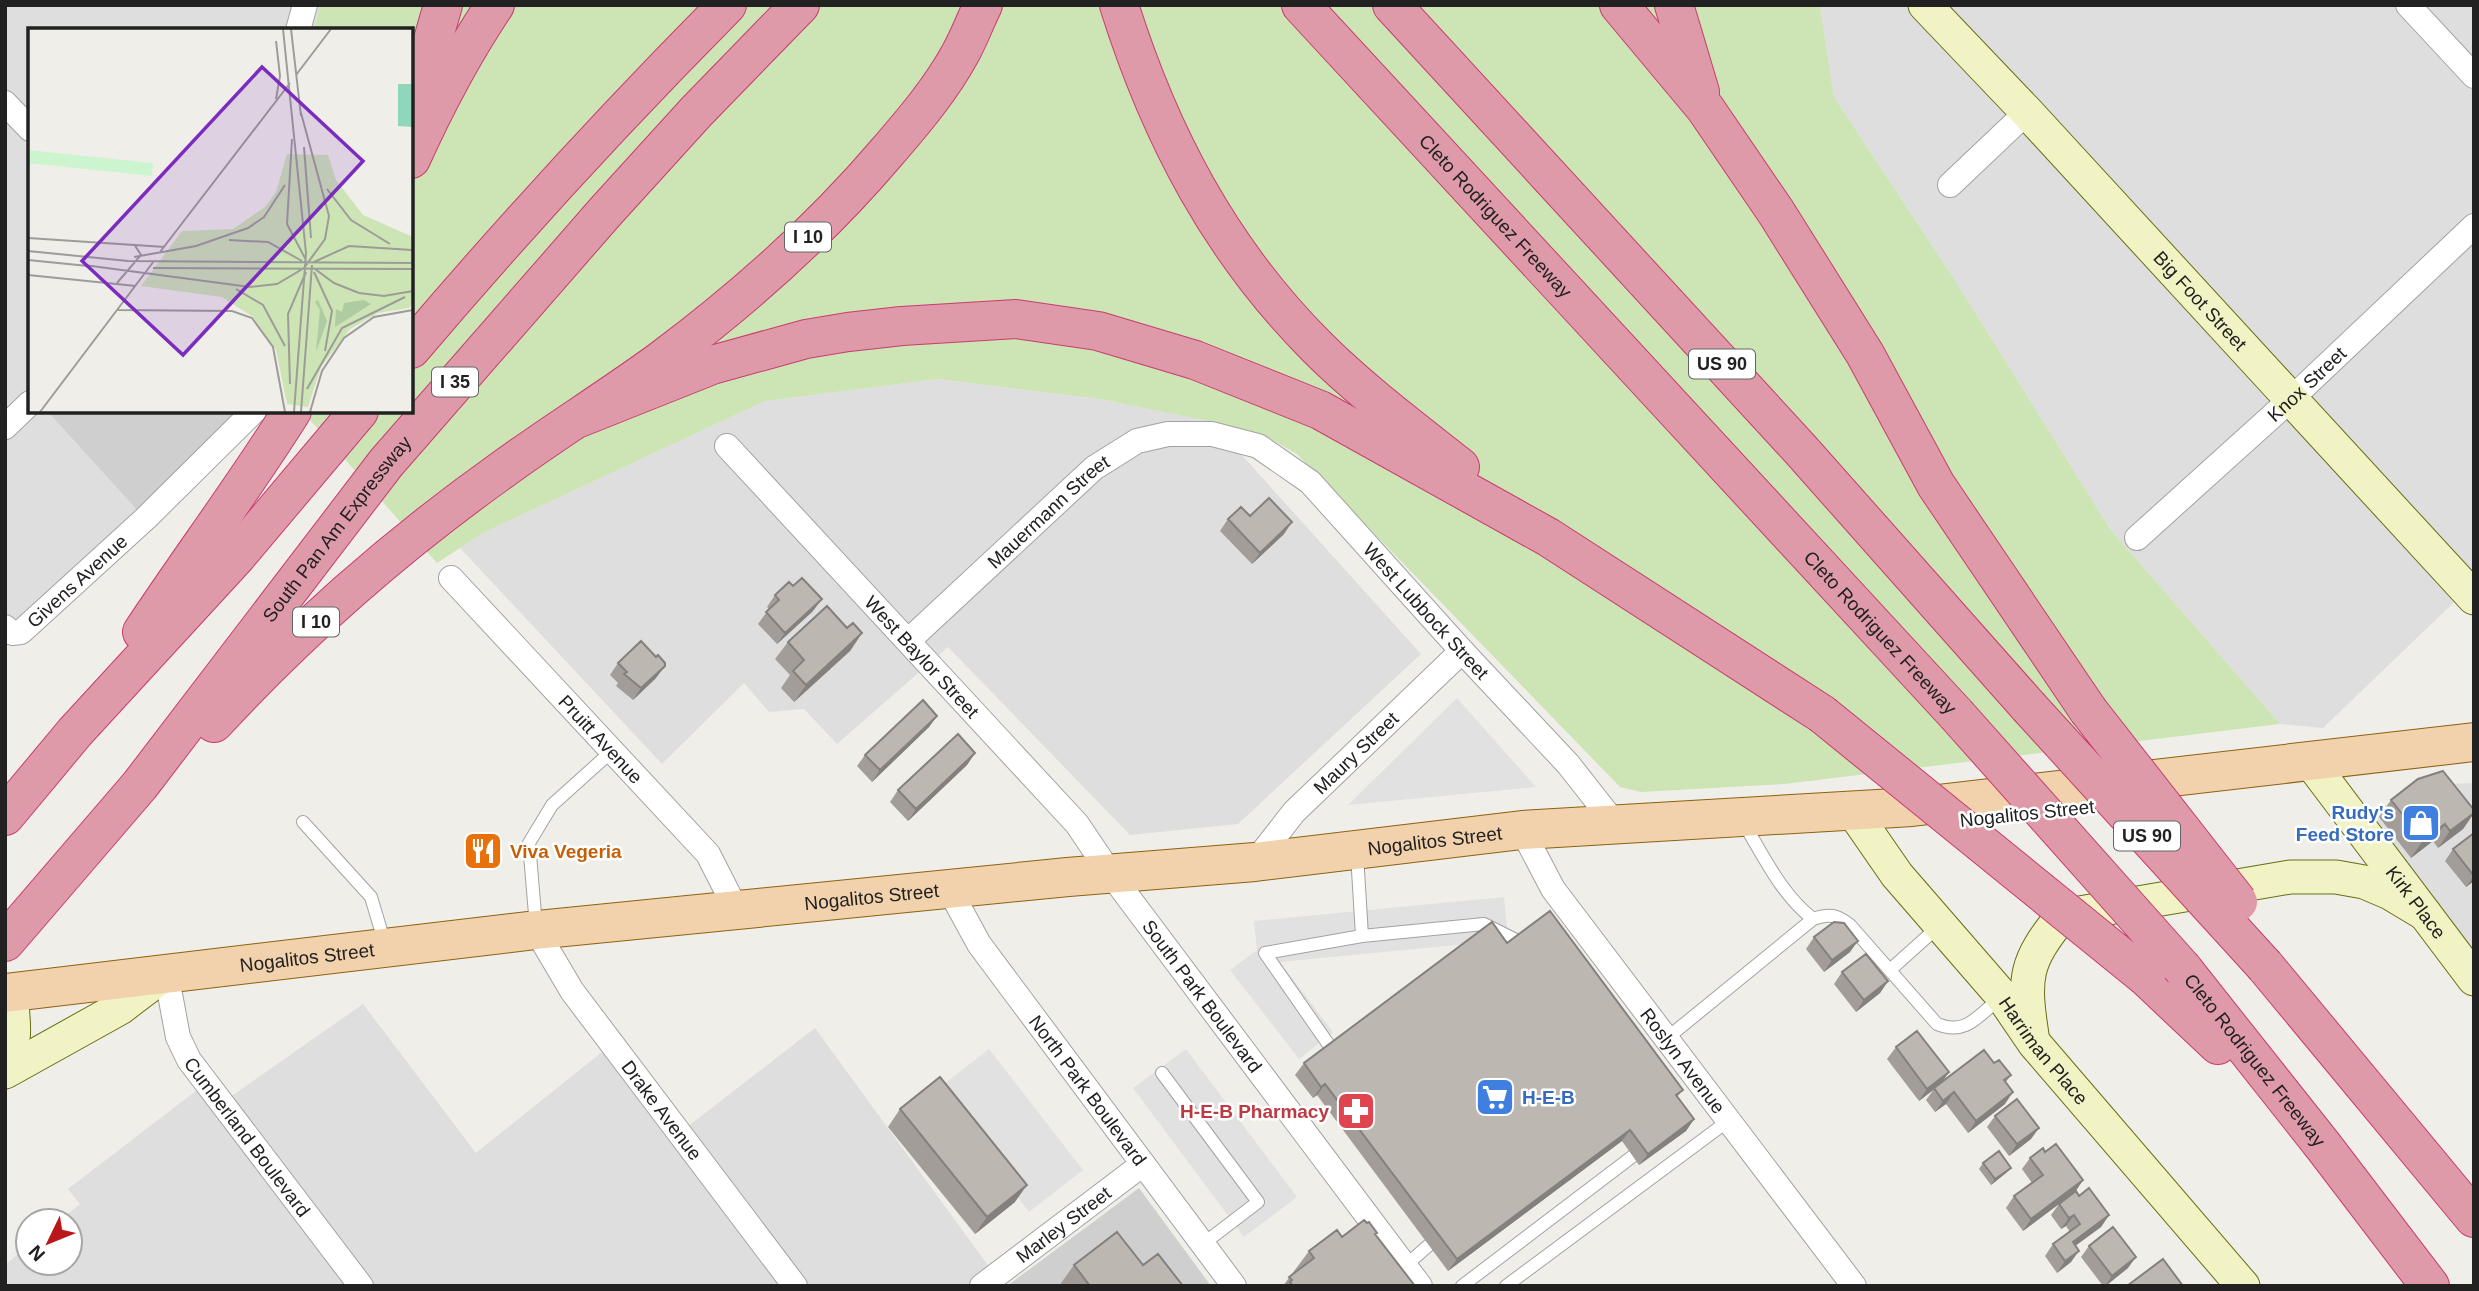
<svg xmlns="http://www.w3.org/2000/svg" width="2479" height="1291" font-family="Arial,sans-serif">
<style>
.residential{fill:#dfdede}
.religious{fill:#cfcfcf}
.grass{fill:#cde4b5}
.parking{fill:#e1e1e1}
.lines{fill:none;stroke-linecap:round;stroke-linejoin:round}
.service-casing{stroke:#a2a2a2;stroke-width:14}
.minor-casing{stroke:#a2a2a2;stroke-width:26}
.secondary-casing{stroke:#666e12;stroke-width:35}
.primary-casing{stroke:#8d6111;stroke-width:40}
.motorway-casing{stroke:#c83c6f;stroke-width:40}
.service{stroke:#fff;stroke-width:12}
.minor{stroke:#fff;stroke-width:24}
.secondary{stroke:#f2f3c4;stroke-width:33}
.primary{stroke:#f2d2ac;stroke-width:38}
.motorway{stroke:#de9aa8;stroke-width:38}
.motorway-bridge-casing{stroke:#c83c6f;stroke-width:40;stroke-linecap:butt}
.motorway-bridge{stroke:#de9aa8;stroke-width:38}
.wall{fill:#a39d99}
.shaded-wall{fill:#84807d}
.building{fill:#bdb7b2;stroke:#84807d;stroke-width:2}
.labels{text-anchor:middle;stroke-width:5;stroke-linejoin:round;paint-order:stroke}
.shield{fill:#fff;stroke:#646464;stroke-width:2}
.shield-label{font-size:18px;font-weight:bold;fill:#212121}
.street-label{font-size:19px;fill:#212121;stroke:#fff}
.shop-label{font-size:19px;font-weight:bold;fill:#366cbe;stroke:#fff;text-anchor:end}
.food-label{font-size:19px;font-weight:bold;fill:#c56008;stroke:#fff;text-anchor:start}
.health-label{font-size:19px;font-weight:bold;fill:#be3a42;stroke:#fff;text-anchor:end}
.inset-road{fill:none;stroke:#9d9c99;stroke-width:2}
.view{fill:#7b2cbf;fill-opacity:0.15;stroke:#7b2cbf;stroke-width:3.5}
.inset-edge{fill:none;stroke:#212121;stroke-width:3.5}
</style>
<rect width="100%" height="100%" fill="#f0eee9"/>
<path class="residential" d="M5,5h315l-6,25h-284v381h17l91,100 -133,123z
M1820,5h654v578l-151,145 -43,-4 -170,-195 -152,-244 -124,-188z
M938,379l162,20 112,23 209,232 -183,170 -108,11 -182,-188 -111,97 -33,-35 -35,3 -25,-29 -82,81 -202,-216 23,-15 282,-132z
M2474,783v176l-106,-141 46,-33z
M363,1004l113,149 126,-101 67,89 146,-113 188,258h-998v-21l23,-19v17h42v-42h-11l21,-17 -12,-15 129,-99 16,19z"/>
<path class="religious" d="M47,411h198l-107,100z
M1139,1188l72,98h-204z"/>
<path class="grass" d="M320,5h1500l14,92 124,188 152,244 170,195 -496,60 -143,8 -21,-5 -323,-333 -30,-17 -55,-15 -112,-23 -162,-20 -173,22 -282,132 -46,30 -135,-152h109v-381h-97z"/>
<path class="parking" d="M1457,698l79,89 -188,18z
M1504,897l4,43 -228,22 53,70 -34,27 -69,-89 27,-20 -3,-29z
M989,1049l94,121 -54,42 -94,-121z
M1186,1049l111,148 -53,40 -111,-149z"/>
<g class="lines">
<g class="service-casing">
<path id="service" d="M303,822l68,75 14,47
M1744,824c21,34 37,70 69,95
M536,926l-7,-83 23,-38 60,-54
M1362,936l122,-12 34,17
M1890,970l49,-44
M1666,1039l147,-120c16,-6 24,-4 37,6l87,99c29,12 41,-8 63,-26
M1331,1048l-66,-95 97,-17 -5,-82
M1162,1073l96,129 -55,42
M1405,1266l24,-21
M1462,1286l171,-130
M1506,1286l222,-165"/>
</g>
<g class="minor-casing">
<g id="minor">
<path d="M2408,5l66,71"/>
<path d="M298,30l7,-25"/>
<path d="M5,103l25,26"/>
<path d="M1950,185l77,-73"/>
<path d="M5,427l25,-24"/>
<path id="s1" d="M727,446l350,378 33,49 310,413"/>
<path id="s2" d="M2137,538l153,-138 184,-174"/>
<path id="s3" d="M451,578l257,276 29,57"/>
<path id="s4" d="M5,627l7,6 9,-1 125,-114 108,-107"/>
<path id="s5" d="M908,641l186,-173 43,-27 31,-7h44l46,12 52,36 152,169 106,113 48,61"/>
<path id="s6" d="M1522,830l31,59 301,397"/>
<path id="s7" d="M1255,862l39,-50 168,-161"/>
<path id="s8" d="M949,889l30,55 255,342"/>
<path id="s9" d="M536,930l36,61 223,295"/>
<path id="s10" d="M166,973l12,64 11,23 172,226"/>
<path id="s11" d="M982,1286l161,-122"/>
</g>
</g>
<g class="secondary-casing">
<g id="secondary">
<path id="s12" d="M1925,5l102,107 447,486"/>
<path id="s13" d="M2309,760l165,219"/>
<path id="s14" d="M1852,810l45,65 105,121 32,47 209,243"/>
<path d="M2032,1035c-9,-59 -7,-73 30,-119l228,-39h46l28,5 26,11 35,21"/>
<path d="M5,1060c14,-17 7,-47 6,-67"/>
<path d="M5,1072l115,-64 46,-35"/>
</g>
</g>
<g class="primary-casing">
<g id="primary">
<path id="s15" d="M5,993l531,-63 532,-53 187,-15 267,-32 390,-23 562,-65"/>
</g>
</g>
<g class="motorway-casing">
<g id="motorway">
<path d="M1119,5c41,130 101,245 198,342 43,43 95,82 143,120"/>
<path id="s16" d="M1301,5l655,709"/>
<path d="M1392,5l409,445 227,256"/>
<path d="M1619,5l86,103 71,104 89,142 71,131 152,225"/>
<path d="M1674,5l26,87"/>
<path d="M411,101l18,-47 14,-49"/>
<path d="M411,159c24,-53 51,-105 84,-154"/>
<path d="M411,349c101,-119 206,-233 316,-344"/>
<path d="M579,418l133,-53 94,-26 42,-7 54,-6 114,-7 82,12 97,29 125,50 228,127 274,177"/>
<path d="M142,632c49,-74 103,-146 150,-221"/>
<path d="M214,723c86,-93 184,-179 288,-253 52,-38 106,-71 158,-109 83,-62 160,-130 227,-209 26,-30 54,-63 73,-98 9,-16 15,-33 23,-49"/>
<path d="M5,816l70,-84 160,-174 124,-147"/>
<path id="s17" d="M5,942l135,-157 246,-322 220,-252 90,-99 104,-107"/>
<path d="M2265,966l209,252"/>
<path id="s18" d="M2183,969l141,178 106,139"/>
<path d="M2146,977l72,68"/>
</g>
</g>
<use href="#service" class="service"/>
<use href="#minor" class="minor"/>
<use href="#secondary" class="secondary"/>
<use href="#primary" class="primary"/>
<use href="#motorway" class="motorway"/>
<g class="motorway-bridge-casing">
<path id="motorway-bridge" d="M2028,706l237,260
M2088,710l150,192
M1822,714l324,263
M1956,714l227,255"/>
</g>
<use href="#motorway-bridge" class="motorway-bridge"/>
</g>
<path class="wall" d="M1250,516l34,18 -32,30 -32,-33 8,-12z
M793,586l20,25 -36,33 -19,-20 11,-15 -2,-2 8,-12z
M847,628l15,5 -12,18 -56,51 -13,-14 9,-13 -15,-16 13,-17z
M618,663l38,15 -23,22 -17,-14 2,-3 -8,-8z
M937,716l-8,11 -57,55 -15,-16 8,-11z
M975,753l-8,12 -59,56 -18,-19 8,-12z
M2391,800l83,10v3l-11,16 -25,19 -5,-7 -22,17 -32,-41z
M2474,833v48l-8,6 -21,-26 8,-12z
M1814,937l36,15 -26,20 -18,-23z
M1507,943l176,147 -6,7 17,22 -8,12 -47,34 -17,-24 -174,130 -131,-176 -4,3 -18,-23 9,-12z
M1842,972l46,9 -8,12 -24,19 -22,-28z
M1896,1047l46,36 52,-20 17,12 -5,7 -1,22 -37,29 -22,-29 -11,8 -9,-12 8,-11 -15,12 -32,-42z
M900,1109l115,93 -40,32 -87,-107z
M1995,1116l36,23 -22,17 -22,-29z
M2045,1152l38,28 -8,12 -52,39 -17,-23 8,-12 18,-13 -10,-14 8,-11z
M1983,1163l23,10 -15,12 -12,-16z
M2079,1196l30,19 -8,12 -26,19 -4,16 -14,11 -12,-17 8,-12 17,-12 -4,-6 -5,3 -10,-14 8,-11z
M1376,1235l39,51h-132l26,-35z
M2089,1246l39,22 -22,18h-3l-22,-29z
M1074,1265h69l40,21h-124z"/>
<path class="shaded-wall" d="M1292,522l-8,12 -32,30 8,-11z
M822,599l-9,12 -36,33 8,-11z
M862,633l-12,18 -56,51 12,-17z
M665,666l-9,12 -23,22 8,-12z
M937,716l-8,11 -57,55 8,-12z
M975,753l-8,12 -59,56 8,-12z
M2474,813l-11,16 -25,19 12,-17z
M2445,824l-12,17 -22,17 12,-18z
M2474,876v5l-8,6z
M1858,941l-8,11 -26,20 8,-12z
M1888,981l-8,12 -24,19 8,-12z
M1949,1072l-8,12 -22,17 8,-12z
M1325,1084l-8,11 -4,3 8,-11z
M1954,1092l-8,12 -11,8 8,-11z
M2013,1092l-8,12 -37,29 8,-12z
M1694,1119l-8,12 -47,34 9,-11z
M2039,1128l-8,11 -22,17 8,-12z
M1630,1130l-8,11 -174,130 9,-12z
M2011,1168l-5,5 -15,12 4,-6z
M2083,1180l-8,12 -52,39 8,-12z
M1027,1185l-12,17 -40,32 12,-17z
M2074,1215l-8,11 -5,3 8,-11z
M2109,1215l-8,12 -37,27 9,-12z
M2079,1251l-8,11 -14,11 8,-12z
M2136,1257l-8,11 -23,18 7,-10z"/>
<path class="building" d="M1269,498l23,24 -32,31 -32,-34 13,-12 9,9z
M802,578l20,21 -37,34 -19,-21 13,-12 -4,-5 14,-13 4,4z
M827,606l20,22 6,-5 9,10 -56,52 -13,-14 11,-11 -16,-18z
M641,641l15,16 2,-2 7,8v3l-24,22 -17,-14 3,-2 -9,-9z
M923,700l14,16 -57,54 -15,-15z
M958,734l17,19 -59,56 -18,-19z
M2443,771l31,39v3l-24,18 -5,-7 -22,16 -32,-40 27,-21z
M2474,833v43l-21,-27z
M1550,911l133,179 -7,5 18,24 -46,35 -18,-24 -173,129 -132,-175 -4,3 -17,-24 188,-141 15,21z
M1834,922l10,1 14,18 -26,19 -18,-23z
M1866,954l22,27 -24,19 -22,-28z
M1917,1031l32,41 -22,17 -31,-42z
M1984,1050l10,13 5,-3 12,15 -7,5 9,12 -37,29 -22,-29 -11,9 -9,-13z
M940,1077l87,108 -40,32 -87,-108z
M2017,1099l22,29 -22,16 -22,-28z
M2056,1144l27,36 -52,39 -17,-23 29,-21 -13,-17 13,-10 2,4z
M1999,1151l12,17 -16,11 -12,-16z
M2089,1188l20,27 -36,27 6,9 -14,10 -12,-17 27,-20 -6,-9 -5,3 -10,-14 17,-13 3,5z
M1364,1220l3,3 2,-1 8,11 -2,1 40,52h-122l-3,-4 2,-2 -3,-3 25,-19 -5,-7 28,-21 5,7z
M2113,1227l23,30 -24,19 -23,-30z
M1117,1232l26,33 15,-11 25,32h-93l-16,-21z
M2163,1259l20,27h-56z"/>
<defs>
<g id="shop-square" transform="scale(2.0125)"><rect x="-9" y="-9" width="18" height="18" rx="4" fill="#3f7fe0" stroke="#fff"/><path d="M-5-2.5h2.3a2.7 3.5 0 0 1 5.4 0H5L5.5 6h-11ZM-1.5-2.5h3a1.5 2.3 0 0 0-3 0Z" fill="#fff"/></g>
<g id="restaurant-square" transform="scale(2.0125)"><rect x="-9" y="-9" width="18" height="18" rx="4" fill="#e8710a" stroke="#fff"/><path d="M-5-6h1v4h1v-4h1v4h1v-4h1v5L-1.5 .5V6h-2V.5L-5-1ZM5-6V6H3V1.5H1.5Q1.5-4 5-6Z" fill="#fff"/></g>
<g id="supermarket-square" transform="scale(2.0125)"><rect x="-9" y="-9" width="18" height="18" rx="4" fill="#3f7fe0" stroke="#fff"/><path d="M-6-5.5h2.5l.6 2H6L4.5 2H-2.5L-4.4-4H-6ZM-1.5 3.2a1.3 1.3 0 1 0 .1 0ZM3 3.2a1.3 1.3 0 1 0 .1 0Z" fill="#fff"/></g>
<g id="pharmacy-square" transform="scale(2.0125)"><rect x="-9" y="-9" width="18" height="18" rx="4" fill="#e0444e" stroke="#fff"/><path d="M-2-6h4v4h4v4h-4v4h-4v-4h-4v-4h4Z" fill="#fff"/></g>
</defs>
<g fill-rule="evenodd">
<use href="#shop-square" x="2421" y="823"/>
<use href="#restaurant-square" x="483" y="851"/>
<use href="#supermarket-square" x="1495" y="1097"/>
<use href="#pharmacy-square" x="1356" y="1111"/>
</g>
<g class="labels">
<g class="shield">
<rect x="785" y="222.5" width="46" height="29" rx="5"/>
<rect x="1689" y="349.5" width="66" height="29" rx="5"/>
<rect x="432" y="367.5" width="46" height="29" rx="5"/>
<rect x="293" y="607.5" width="46" height="29" rx="5"/>
<rect x="2114" y="821.5" width="66" height="29" rx="5"/>
</g>
<g class="shield-label">
<text x="808" y="243">I 10</text>
<text x="1722" y="370">US 90</text>
<text x="455" y="388">I 35</text>
<text x="316" y="628">I 10</text>
<text x="2147" y="842">US 90</text>
</g>
<g class="street-label">
<text dy="7" stroke="none"><textPath href="#s16" startOffset="287">Cleto Rodriguez Freeway</textPath></text>
<text dy="7" stroke="none"><textPath href="#s12" startOffset="404">Big Foot Street</textPath></text>
<text dy="7" stroke="none"><textPath href="#s2" startOffset="229">Knox Street</textPath></text>
<text dy="7" stroke="none"><textPath href="#s5" startOffset="191">Mauermann Street</textPath></text>
<text dy="7" stroke="none"><textPath href="#s17" startOffset="530">South Pan Am Expressway</textPath></text>
<text dy="7" stroke="none"><textPath href="#s4" startOffset="94">Givens Avenue</textPath></text>
<text dy="7" stroke="none"><textPath href="#s5" startOffset="665">West Lubbock Street</textPath></text>
<text dy="7" stroke="none"><textPath href="#s16" startOffset="854">Cleto Rodriguez Freeway</textPath></text>
<text dy="7" stroke="none"><textPath href="#s1" startOffset="287">West Baylor Street</textPath></text>
<text dy="7" stroke="none"><textPath href="#s3" startOffset="220">Pruitt Avenue</textPath></text>
<text dy="7" stroke="none"><textPath href="#s7" startOffset="149">Maury Street</textPath></text>
<text transform="translate(2027 813) rotate(-6)" y="7">Nogalitos Street</text>
<text dy="7" stroke="none"><textPath href="#s15" startOffset="1438">Nogalitos Street</textPath></text>
<text dy="7" stroke="none"><textPath href="#s15" startOffset="872">Nogalitos Street</textPath></text>
<text dy="7" stroke="none"><textPath href="#s13" startOffset="178">Kirk Place</textPath></text>
<text dy="7" stroke="none"><textPath href="#s15" startOffset="304">Nogalitos Street</textPath></text>
<text dy="7" stroke="none"><textPath href="#s1" startOffset="728">South Park Boulevard</textPath></text>
<text dy="7" stroke="none"><textPath href="#s14" startOffset="308">Harriman Place</textPath></text>
<text dy="7" stroke="none"><textPath href="#s18" startOffset="116">Cleto Rodriguez Freeway</textPath></text>
<text dy="7" stroke="none"><textPath href="#s6" startOffset="282">Roslyn Avenue</textPath></text>
<text dy="7" stroke="none"><textPath href="#s8" startOffset="245">North Park Boulevard</textPath></text>
<text dy="7" stroke="none"><textPath href="#s9" startOffset="220">Drake Avenue</textPath></text>
<text dy="7" stroke="none"><textPath href="#s10" startOffset="187">Cumberland Boulevard</textPath></text>
<text dy="7" stroke="none"><textPath href="#s11" startOffset="102">Marley Street</textPath></text>
</g>
<g class="shop-label">
<text x="2394" y="819">Rudy's<tspan x="2394" dy="22">Feed Store</tspan></text>
<text x="1522" y="1104" text-anchor="start">H-E-B</text>
</g>
<g class="food-label">
<text x="510" y="858">Viva Vegeria</text>
</g>
<g class="health-label">
<text x="1329" y="1118">H-E-B Pharmacy</text>
</g>
</g>
<g transform="translate(28 28)">
<rect width="385" height="385" fill="#f0eee9"/>
<path d="M259,126l41,1 8,25 27,35 50,22v65l-4,6 -31,5 -28,16 -29,38 -13,40 -21,-3 -11,-54 -23,-33 -31,-20 -81,-11 41,-55 51,-2 32,-22 11,-15z" fill="#cde4b5"/>
<path d="M290,272l9,21 -11,31 4,-42 -5,-8zM336,272l7,4 -36,23 1,-18 6,3 2,-9z" fill="#afcba2"/>
<path d="M0,122l125,13 -1,13 -124,-13z" fill="#ccf4ce"/>
<path d="M370,56h15v43l-15,-1z" fill="#90d6ba"/>
<path class="inset-road" d="M255,1l23,224 -12,159M263,1l10,87M268,47l35,-46M248,71l4,-23 -4,-35M264,111l-5,85 19,36M276,119l7,91M299,161l24,31 39,24M0,210l137,9M201,212l39,2 34,19M0,223l100,10 285,2M132,224l130,-169M106,229l62,-11 52,-18 16,-11 21,-32M0,232l60,6M286,234l35,-16 63,4M56,237l166,22 27,-3 27,-16 21,-29 4,-23 -28,-103M125,240l260,1M287,241l19,14 25,10 25,3 29,-5M286,244l18,39 -7,40M0,247l108,11M89,255l24,-28 -7,-11M208,261l27,16 22,41M90,282l114,1 20,7 21,29 12,65M262,356l-2,-70 18,-42M279,361l35,-61 63,-31M12,384l114,-151M273,384l11,-147M282,384l12,-41 22,-33 30,-21 39,-7"/>
<path class="view" d="M234,39l101,94 -180,194 -101,-94z"/>
<rect width="385" height="385" class="inset-edge"/>
</g>
<rect width="2479" height="1291" fill="none" stroke="#212121" stroke-width="14"/>
<g transform="translate(49 1242) rotate(227)"><circle r="33" fill="#ffffff" stroke="#a6a6a6" stroke-width="2"/>
<path d="M0-5L12 26L0 18L-12 26Z" fill="#bb171a"/>
<text y="-10" font-size="19" font-weight="bold" text-anchor="middle" fill="#212121">N</text>
</g>
</svg>
